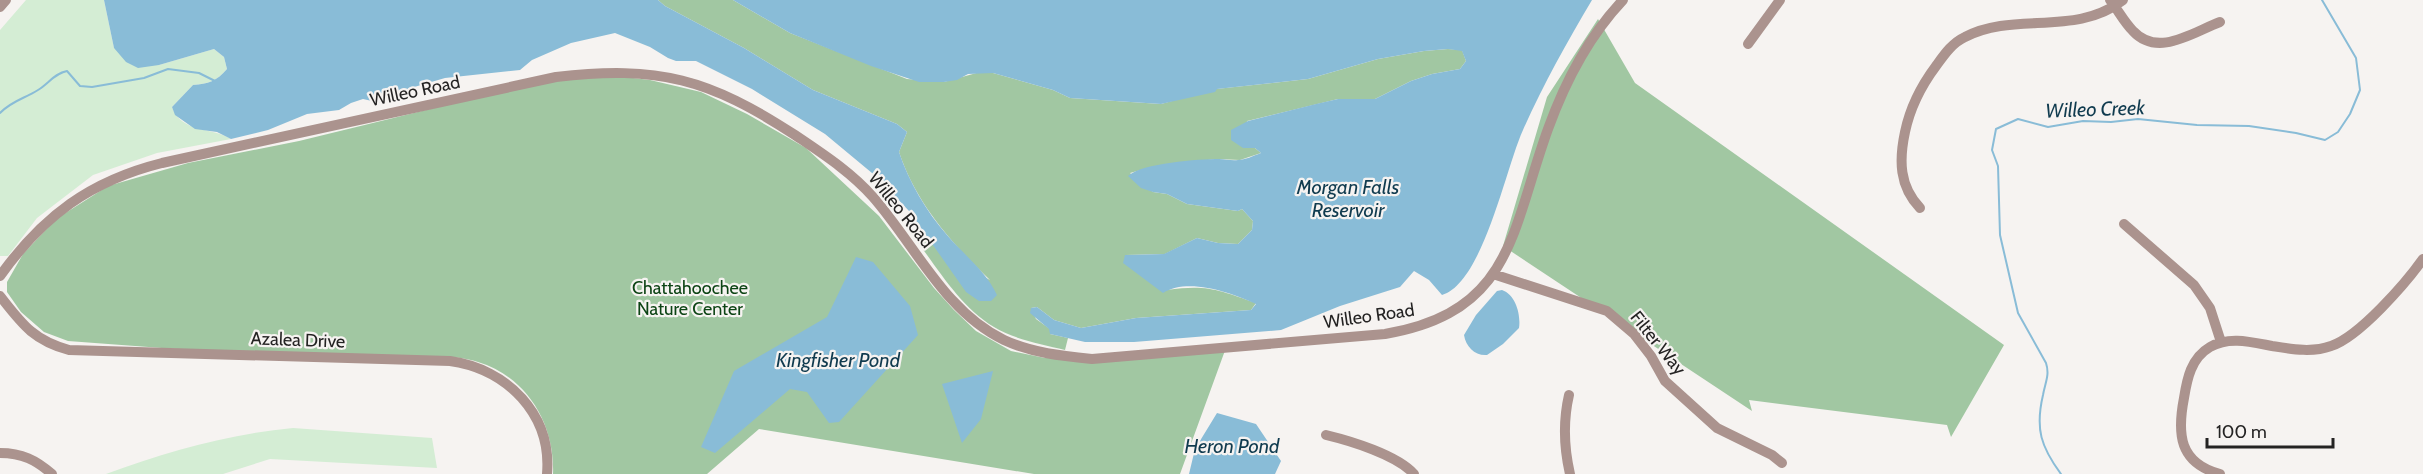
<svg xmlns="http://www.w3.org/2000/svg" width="2423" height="474" font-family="Cabin,sans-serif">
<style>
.green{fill:#d4edd4}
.forest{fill:#a1c7a2}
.water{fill:#89bcd7}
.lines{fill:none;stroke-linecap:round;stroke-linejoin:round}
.stream{stroke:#89bcd7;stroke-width:2}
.minor{stroke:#ab938e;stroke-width:10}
.labels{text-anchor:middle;stroke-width:4.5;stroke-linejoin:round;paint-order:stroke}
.street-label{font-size:18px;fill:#242323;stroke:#f6f3f1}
.park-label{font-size:18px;fill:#0c4414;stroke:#f6f3f1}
.water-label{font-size:20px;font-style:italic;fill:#103b4f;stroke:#f6f3f1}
</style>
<rect width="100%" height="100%" fill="#f6f3f1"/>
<path class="green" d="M26,0h78l10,48 45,17 55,-16 10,8 3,12c-10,12 -19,15 -34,16l-21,22c9,26 40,20 59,32l-74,14 -64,22 -56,43 -29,38h-8v-226z
M293,428l139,10 5,30 -167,-9 -47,15h-117c60,-22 123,-40 187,-46z"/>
<path class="forest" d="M658,0h75l57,33 117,46 37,3 36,-10 13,1 60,17 17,8 91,6 55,-15 92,-10 70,-20 46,-8 24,-2 14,1 4,11 -6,8 -28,5 -21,7 -36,18h-37l-91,22 -4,26 12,1 6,5 -21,7 -23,-1 -46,5 -23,4 -18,5 23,19 14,2 20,10 51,7 4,-2 11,12 -1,9 -14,14 -20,-1 -21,-5 -32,16 -39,1 41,35c40,-6 52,0 89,13l-5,7 -115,8 -55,10 -27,-8 -17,-13 -6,1 5,11 14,10v5l18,4 -3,12c-23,-6 -50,-10 -71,-23 -35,-21 -57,-60 -81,-91h14l13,17 50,27c-39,-37 -74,-77 -91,-128l8,-20 -10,-8 -84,-34 -69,-42 -79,-42z
M1598,19l37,64 369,262 -53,92 -4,-12 -198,-25 3,11 -249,-165 44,-149z
M582,72l68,8 51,12 46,22 59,34 73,68 55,72 20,22 22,21 35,20 34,7 182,-13 -47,129h-146l-275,-45 -52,45h-154c2,-50 -26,-97 -75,-112 -34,-11 -74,-1 -109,-3 -100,-4 -201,-10 -301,-18l-24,-9 -23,-20 -14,-20v-10l16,-28 33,-35 52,-33 80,-23 111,-22z"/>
<path class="water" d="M104,0h554l7,6 79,42 69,42 84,34 10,8 -8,20c10,30 27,59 48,83 17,20 39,36 50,60l-6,6h-12l-13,-9 -57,-81 -31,-33 -53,-44 -73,-45 -56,-28h-20l-8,-3 -18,-11 -35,-14 -44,10 -39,17 -12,10 -75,8 -41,12 -23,13 -18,-4 -12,4 -12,7 -32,4 -39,16 -37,9 -14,-7 -22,-3 -20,-14 -3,-8 21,-22c15,-1 24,-4 34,-16l-3,-12 -10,-8 -55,16 -21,3 -12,-6 -12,-14z
M733,0h859c-25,42 -49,85 -69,130 -17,37 -40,153 -81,165l-13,-15 -15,-9 -14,16 -60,19 -59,24 -147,12h-49l-35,-8 -1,-5 -19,-16 1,-5 6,-1 17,13 27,8 55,-10 115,-8 5,-6c-24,-11 -68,-27 -93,-11l-40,-30 2,-8 39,-1 33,-16 21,5 20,1 14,-14 1,-9 -11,-12 -4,2 -51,-7 -20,-10 -14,-2 -12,-4 -13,-12c14,-13 71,-17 91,-17 6,0 13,2 19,1 7,0 15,-4 23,-7l-6,-5h-12l-12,-8v-10l17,-9 68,-17 22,-5h37l36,-18 21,-7 28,-5 6,-8 -4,-10 -14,-2 -24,2 -46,8 -70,20 -91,10 -2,3 -54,12 -91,-6 -17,-8 -60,-17 -25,1 -11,6 -13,2h-25l-48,-16 -81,-33z
M856,257l17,5 37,44 8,29 -79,87 -10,1 -22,-31 -17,-3 -75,64 -14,-6 33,-76 93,-54z
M1502,290c14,5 19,25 17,38l-16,16 -16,11c-12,1 -21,-8 -23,-20l12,-20 21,-24z
M993,371l-12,48 -19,24 -20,-59z
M1217,413l39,11 25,37 -6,13h-86l6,-25z"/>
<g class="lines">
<path class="stream" d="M0,113c13,-13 24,-14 38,-23 10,-6 17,-17 29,-19l13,15 12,1 52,-9 24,-9 31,4 16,8
M2061,474c-20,-27 -26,-45 -18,-79 2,-12 7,-20 3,-32l-28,-50 -18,-78 -2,-69 -6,-16 4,-21 22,-10 30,8 35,-6 28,1 27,-3 59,6 52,1 47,7 29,7 13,-8 12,-18 10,-24 -4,-32 -34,-58"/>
<path class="minor" d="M2110,0c8,10 14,22 23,31 25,27 60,1 87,-9
M0,7l6,-7
M1748,44l32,-44
M1920,208c-21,-22 -21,-48 -15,-76 5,-24 16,-46 31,-66 8,-11 16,-23 29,-29 50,-26 111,0 158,-37
M2124,224l70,61 16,23 11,34
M1493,274l114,37 27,23 17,22 14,25 52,47 55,27 10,8
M0,276c43,-60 90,-95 162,-113l394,-86c103,-12 153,2 239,58 28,19 56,37 78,62 42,48 72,115 131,143 28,13 58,16 88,19l293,-25c128,-22 126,-103 163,-205 17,-47 40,-92 75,-129
M0,296c22,28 33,44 69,54l381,11c57,8 102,53 97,113
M1569,395c-6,26 -5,53 1,79
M1326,435c25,6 71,20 88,39
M0,453c22,0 36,7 52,21
M2220,474c-41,-11 -43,-40 -36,-76 3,-19 7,-40 26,-51 19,-11 41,-5 62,-1 19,3 40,7 59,0 28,-9 75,-63 92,-87"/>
</g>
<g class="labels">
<g class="street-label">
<text transform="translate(415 91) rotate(-12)" y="6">Willeo Road</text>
<text transform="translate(901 210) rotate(51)" y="6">Willeo Road</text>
<text transform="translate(1369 316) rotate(-8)" y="6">Willeo Road</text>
<text transform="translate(298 340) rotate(2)" y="6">Azalea Drive</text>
<text transform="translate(1658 343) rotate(51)" y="6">Filter Way</text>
</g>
<g class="park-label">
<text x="690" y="294">Chattahoochee<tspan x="690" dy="21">Nature Center</tspan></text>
</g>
<g class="water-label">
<text transform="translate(2095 109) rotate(-2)" y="7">Willeo Creek</text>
<text x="1348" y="194">Morgan Falls<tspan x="1348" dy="23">Reservoir</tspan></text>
<text x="838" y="367">Kingfisher Pond</text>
<text x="1232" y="453">Heron Pond</text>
</g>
</g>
<path d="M2207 438v9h126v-9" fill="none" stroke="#242323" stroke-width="3"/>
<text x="2216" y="438" font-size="18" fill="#242323" stroke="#f6f3f1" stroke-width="4.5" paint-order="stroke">100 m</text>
</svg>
